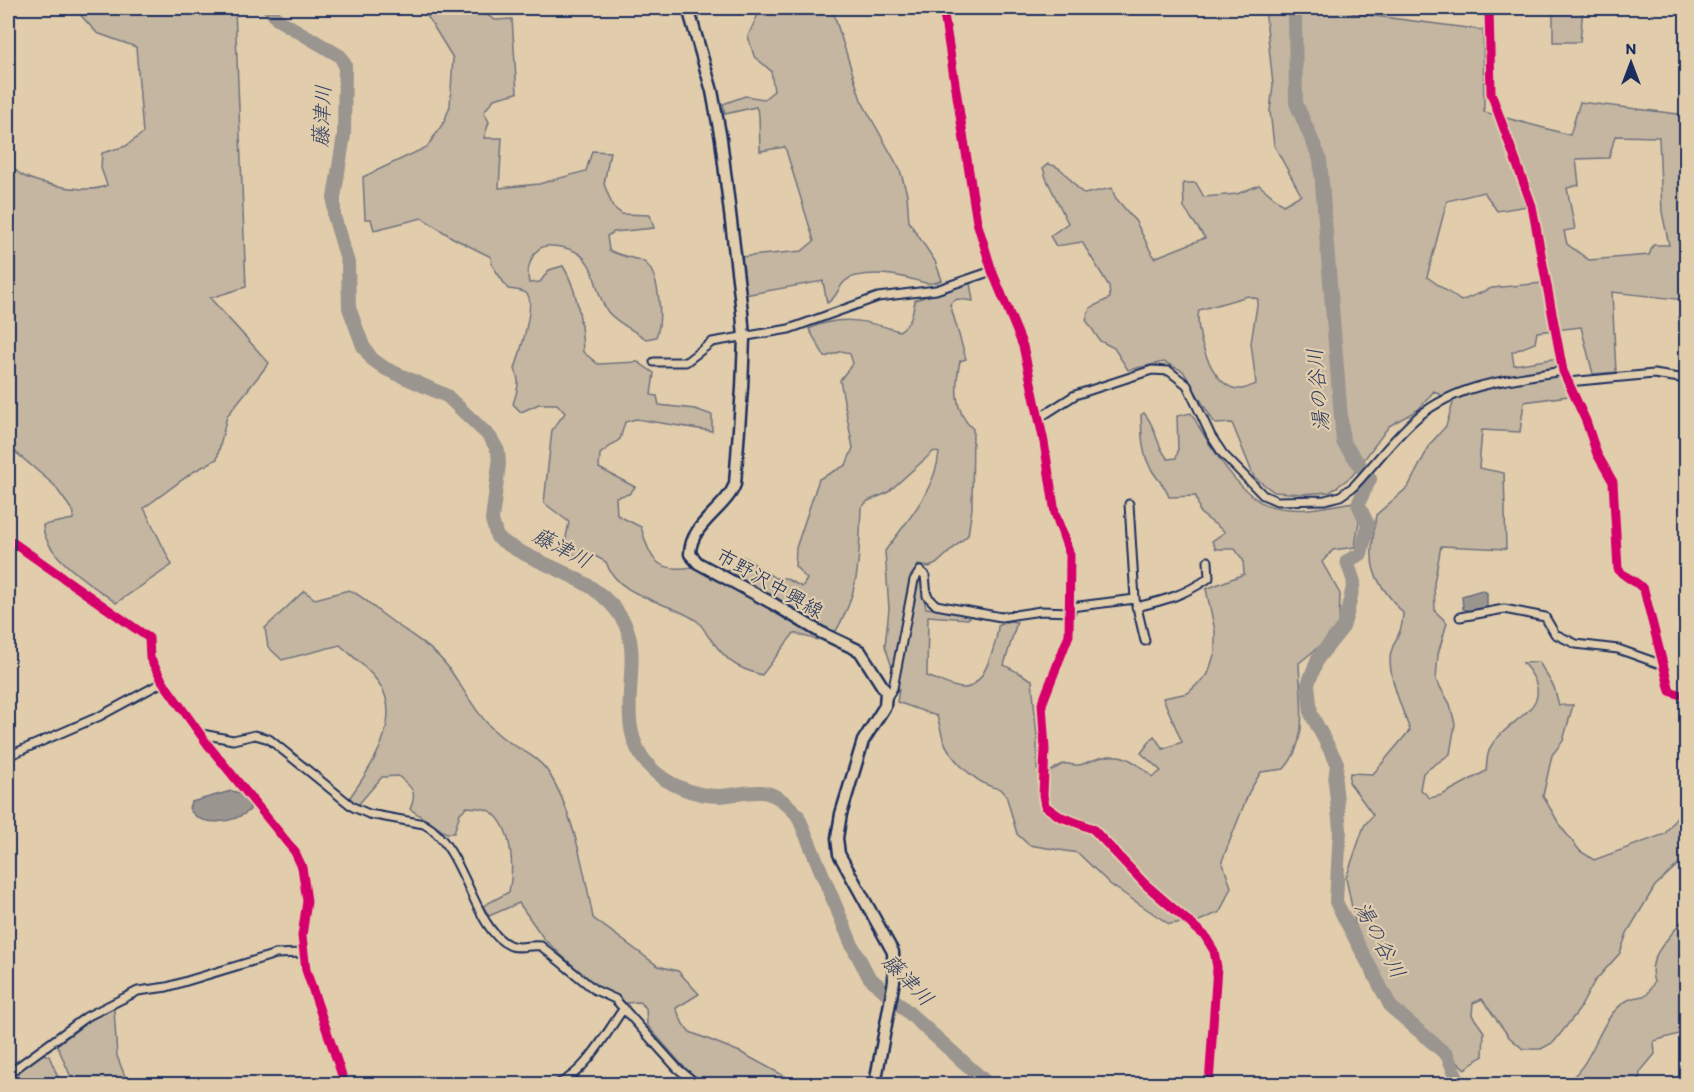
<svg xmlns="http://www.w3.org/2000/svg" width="1694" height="1092" font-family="Itim,'Klee One',sans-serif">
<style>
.green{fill:#c4b6a0;stroke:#70727f;stroke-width:1.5;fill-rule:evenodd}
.water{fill:#9b9590;stroke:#686c7c;stroke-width:1.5}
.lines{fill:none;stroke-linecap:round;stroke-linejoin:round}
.river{stroke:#9b9590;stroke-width:14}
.minor-casing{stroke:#1b2f5e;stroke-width:11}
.secondary-casing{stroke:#1b2f5e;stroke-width:15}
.minor{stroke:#e1cdab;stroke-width:7}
.secondary{stroke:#e1cdab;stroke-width:10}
.cycleway-casing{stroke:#e1cdab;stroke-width:13}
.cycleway{stroke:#d6006c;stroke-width:9}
.labels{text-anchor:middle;stroke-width:4.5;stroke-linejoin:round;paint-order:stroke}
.street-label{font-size:20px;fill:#1b2f5e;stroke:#e1cdab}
.water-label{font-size:21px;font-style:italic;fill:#2e3e66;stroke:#e1cdab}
</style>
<rect width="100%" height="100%" fill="#e1cdab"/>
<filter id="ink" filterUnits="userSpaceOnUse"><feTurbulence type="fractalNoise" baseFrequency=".0167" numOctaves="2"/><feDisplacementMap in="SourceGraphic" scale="12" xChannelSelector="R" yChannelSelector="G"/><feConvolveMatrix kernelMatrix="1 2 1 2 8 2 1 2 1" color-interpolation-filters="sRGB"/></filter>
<g filter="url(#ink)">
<path class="green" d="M74,8h161l11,279 -36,11 59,65 -42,53 -10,43 -24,13 -49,36 28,57 -56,38c-22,-17 -73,-47 -73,-78l30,-6 1,-6 -20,-28 -41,-35h-5v-289c3,4 8,10 12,13 17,10 71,21 87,11l-6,-17 1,-15 24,-7 17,-13 -7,-86 -39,-14z
M425,8h59l3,7 8,5 17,-1 5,74 -23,6 -10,13 5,10 -5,16h18l-3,50 40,-4 47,-13 6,-20 18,1 -6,32 9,23 9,7 28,1 4,13 -40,4 -7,4 2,14c12,7 28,8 35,12 16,11 19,58 12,75l-10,2c-11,-8 -29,-16 -38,-27 -19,-26 -6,-63 -56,-66 -8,-1 -15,3 -19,10 -5,11 -6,15 -4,27l11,-1 9,-12 14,-4c15,24 19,58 20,86l15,12 40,-2 16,11 -3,22 6,1 2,9 36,4 17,6v16l-76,-12 -11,3 -5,17 -20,15 -1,14 36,19 -6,7 -13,3 1,18 24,12c10,34 16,46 52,40l24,14 27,-24 31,21h10l17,9 5,-8 -12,-13 1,-18 23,-69 27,-14 7,-17 -13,-68 13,-17 -3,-9 -8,-3 -17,6 -16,-28c31,-15 58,-8 90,2 12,-6 14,-19 16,-31l55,-17 3,18 -16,-2 -7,5 16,55 -6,2c-5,24 -7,50 13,68l-1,79 -4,27 -32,29 -7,3 -11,-2 -7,14 10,4 5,25 42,5 3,3 -3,3 -40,-3 -1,60c10,3 25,12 36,12 21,1 34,-46 35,-62l11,-5 8,1 -13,43 28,15 5,58v32l11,3c4,-2 11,-8 16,-9 6,-1 12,3 19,0 34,-14 42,-11 70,13l8,-6 -20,-18 13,-17 9,13 19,-7 -19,-44 25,-5 20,-19 7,-22v-21l-9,-42 38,-15 -1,-14 -8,-11h-19l-4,-8 13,-9 -25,-19 -4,-17 -27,1c-4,-11 -10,-16 -16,-25 -12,-18 -11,-36 -12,-57l3,-2c13,14 11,32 24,46l8,-1 2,-7 -1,-35 14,-3c15,27 42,71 68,88 7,5 22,8 31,8 22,2 43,-4 64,-7l6,12 -5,33 -22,3 -11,12 18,32 -1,30 -18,21 -22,18c1,37 11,77 -15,106l-23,3 -12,20 -27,69 9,26 -11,25 -21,9 -30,3 -58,-39 -33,-32 -49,-8 -12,-11 -11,-39 -5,-6c-20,-2 -43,-23 -53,-40 -6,-9 -8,-23 -11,-33l-40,-14 2,-13 -14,-43 4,-37 -4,-58c22,-30 50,-60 54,-98l-5,-2 -47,42 -19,8 -7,7c-2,47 0,81 -25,123l-11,-2 -8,11 -23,-7 -32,42c-30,-8 -35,-15 -54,-39 -3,-5 -7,-12 -11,-15 -27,-20 -79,-22 -91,-59l-11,-6 -24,-1 -7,-7 5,-26 -25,-19 8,-73 13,-17 -8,-9h-18l-18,8 -8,-8c4,-12 8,-23 2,-35 4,-13 21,-67 12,-75 -4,-4 -13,-4 -19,-5l-16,-24 -1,-8 -38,-19 -31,-20 -48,12 -3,-11h-6l-2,-42 64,-30 17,-25 6,-16 3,-48 -27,-44z
M761,8h71l29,92 39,70 7,24 2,28 26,39 7,19c-14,7 -21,1 -35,-2 -16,-4 -35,-5 -51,-2 -20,5 -15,20 -29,27l-4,-22 -79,14 -4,-38 62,-6 12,-10 -29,-94 -25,4 -1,-36 -3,-8 -31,7 -2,-10 22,-8 19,3 10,-8 -3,-20 -17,-15 -6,-20z
M1265,8h86l1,5 131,17 1,82 86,23 10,-33 106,13v185l-74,-8 4,80 -23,2 -12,-47 -44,5 -2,11 -23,9 2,13 44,-7 10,38 -44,6 -4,30 -38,-2 -3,38 25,5 2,76 -65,-3 -7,37 1,28 12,12 -9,31 -2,26 14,24 5,20 -5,30 -27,19 -3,16 10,9 12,-3 44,-24c1,-10 1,-20 7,-28 21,-29 68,-37 30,-80l16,-1 15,25 5,18h14l-10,36 -11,14 -9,41 18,31 19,24 14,9 71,-26 17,-25 -2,-15 6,1v62l-31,29 -28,47 -7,20 -26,29 -15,28 -25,32 -13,7h-18l-14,-12 -27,-38 -9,4 -1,12 12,17 -1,24 -18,13 -71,-64 -38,-78 -10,-49 18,-52 9,-11 -24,-33 1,-9 23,1 37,-44c-7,-19 -24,-58 -19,-78 5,-17 11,-17 12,-39 -36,-42 -34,-45 -27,-98l32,-28 23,-44 15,-17 7,-23 -19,-12 -15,18 -30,17 -37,50 -22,16 -28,2 -28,-2 -20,-15 -22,-54 -17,1 -32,-53 -19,-9 -36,8 -14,-22 -14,-7 -14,-21 4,-12 20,-10 -1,-12 -27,-44 -26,4 -6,-10 18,-13 -22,-45 -3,-10 5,-4c18,3 23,20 36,30l28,-6 3,9 21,25 18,36 51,-20 -21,-30 -1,-25h13l8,14 33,-3 22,-9 24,20 18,-10 -27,-50 -4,-34 3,-26zM1615,136l44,1 3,75 7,33h-16l-4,10 -60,5 -22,-16 -3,-13 11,-2 -8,-41 12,-3 -3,-26 33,-1zM1484,192l13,19 30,-5 16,77 -51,5 -31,13 -34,-24 20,-76zM1248,296l10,3 -7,44 5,41c-7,3 -15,7 -23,4 -23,-8 -39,-56 -34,-78z
M1553,8h30l-3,34h-27z
M349,590c15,6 23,17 36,26 22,17 46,29 63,51 16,22 29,49 49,66 17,16 40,20 53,42 23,37 35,99 43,143l65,48 20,5 21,23 -23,14 7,16 7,8 50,20 59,32h-95l-21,-18 -36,-41 -1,-17 -7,-6 -14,1 -30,-17 -51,-47 -25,-36 -30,13 -6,-10 26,-14c5,-22 4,-61 -15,-78 -8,-7 -18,-6 -27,-7l-7,6 -6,20h-8l-36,-24c8,-17 2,-22 -12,-33l-16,1 -25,29 -6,-5 -1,-4c21,-29 53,-77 30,-112 -9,-15 -27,-28 -40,-40l-58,15 -14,-13 -3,-19 39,-37 11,8z
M1686,916v116l-32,9 1,13 -15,18 -1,12h-76c33,-18 33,-66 65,-84 5,-3 13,-3 19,-5l7,-13c-9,-26 17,-45 32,-66z
M107,1008l7,1 3,47 11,28h-54l-17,-39z
M43,1054l6,2 12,28h-51l-2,-5z"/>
<path class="water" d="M1482,590l5,3v14l-16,4 -8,-2 -1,-13z
M231,791c11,1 19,8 19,19 -16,13 -50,19 -61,-2l2,-6z"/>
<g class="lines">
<path class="river" d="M269,8l8,11 63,37 5,9 -1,70 -10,63v18l14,47 1,45 14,38 9,13 14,10 61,27 43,41 8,14 1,13 -7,56 5,17c40,31 101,37 127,85 22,41 -15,102 26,145 17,18 45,29 70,29 13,-1 28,-5 41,-4 15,1 28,13 37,24l54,129 17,32 119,107
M1295,8l1,95 24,56 23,283 27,37 -12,25 10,21 -7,29 -14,7 7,21 -7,32 -4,13 -25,31 -10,26 3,30 26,49 -2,19 5,47 -4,73 55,105 56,48 13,29"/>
<g class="minor-casing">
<path id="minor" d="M943,8l34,214 15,49 31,75 21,96 11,71 15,42 -1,80 -27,69 3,45 -2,46 2,11 14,10 34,13 52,55 60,52 9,15 3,16 -8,117
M1489,8l2,85 41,113 31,165 23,50 11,33 16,28 5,87c7,10 19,11 26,21l26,101 16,6
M654,362h32l26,-20 77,-13 89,-32 58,-7 56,-19
M1568,382l86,-8 32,5
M1039,418l36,-23 77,-25 17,1 18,14 24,51 12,18 40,41 14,6 48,-1 15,-4 13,-9c22,-23 42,-51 66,-71 41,-33 94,-37 144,-45
M1129,504l6,95 10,42
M8,539l141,99 1,20 13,24 45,63 87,107 7,15 5,34 -5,35 4,34 39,114
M1071,607l64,-8
M1136,607c30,-7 48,-12 73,-29l-1,-17
M1460,617l44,-8 41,8 10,17 21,10 42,5 45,16
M887,698l6,-10 21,-108 6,-9 5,4 2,21 9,9 65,12 40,-6 30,1
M202,734l31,6 22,-5 14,4 84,68 16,7 55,10c41,22 49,105 85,121 10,5 21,-1 32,1l54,44 20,9 62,69 20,16
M8,756l92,-40 63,-34
M8,1074l78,-57 52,-26 29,-4 109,-33 26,-1
M558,1084c29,-13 48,-51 66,-76"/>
</g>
<g class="secondary-casing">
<path id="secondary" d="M688,8l24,83 9,48 21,173 2,26 -2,50 -7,96c-9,25 -45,40 -45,70l8,9 74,40 48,29 40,19 26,41 -1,14 -22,35 -22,73 -4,24 2,16 54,98 1,29 -19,103"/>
</g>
<use href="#minor" class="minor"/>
<use href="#secondary" class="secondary"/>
<g class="cycleway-casing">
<path id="cycleway" d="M943,8l34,214 15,49 31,75 21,96 11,71 15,42 -1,80 -27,69 3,45 -2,46 2,11 14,10 34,13 52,55 60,52 9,15 3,16 -8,117
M1489,8l2,85 41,113 31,165 23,50 11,33 16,28 5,87c7,10 19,11 26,21l26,101 16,6
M8,539l141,99 1,20 13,24 45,63 87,107 7,15 5,34 -5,35 4,34 39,114"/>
</g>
<use href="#cycleway" class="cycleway"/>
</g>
</g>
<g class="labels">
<g class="street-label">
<text transform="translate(770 583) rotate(30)" y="7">市野沢中興線</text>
</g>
<g class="water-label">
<text transform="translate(322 116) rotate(-87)" y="7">藤津川</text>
<text transform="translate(1318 390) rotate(-95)" y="7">湯の谷川</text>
<text transform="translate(562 548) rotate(28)" y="7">藤津川</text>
<text transform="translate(1380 940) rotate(62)" y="7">湯の谷川</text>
<text transform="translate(908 980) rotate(46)" y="7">藤津川</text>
</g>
</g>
<rect width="1694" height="1092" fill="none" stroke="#e1cdab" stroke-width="30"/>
<rect x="15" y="15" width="1664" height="1062" fill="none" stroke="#1b2f5e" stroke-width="2" filter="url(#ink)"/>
<g transform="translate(1631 63)" stroke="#e1cdab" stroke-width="4.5" paint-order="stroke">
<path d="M0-4.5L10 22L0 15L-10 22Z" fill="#1b2f5e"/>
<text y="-9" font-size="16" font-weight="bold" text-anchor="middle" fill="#1b2f5e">N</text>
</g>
</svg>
